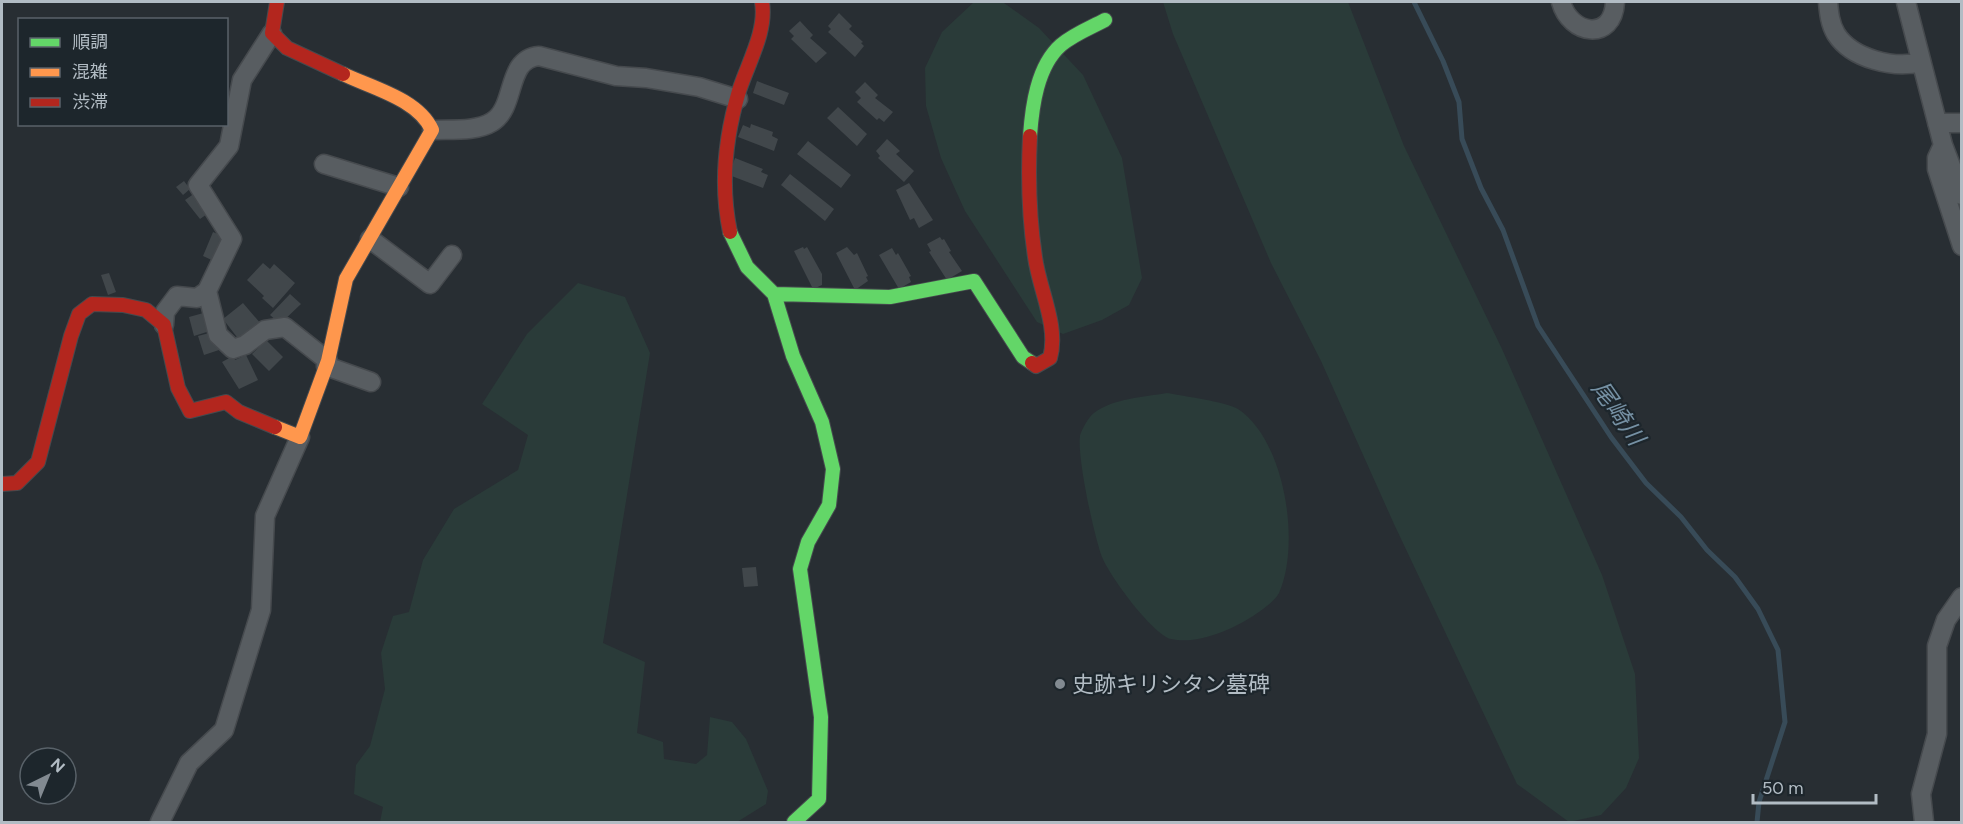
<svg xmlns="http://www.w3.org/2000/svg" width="1963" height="824" font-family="Figtree,'Noto Sans JP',sans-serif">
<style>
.green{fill:#2a3b39}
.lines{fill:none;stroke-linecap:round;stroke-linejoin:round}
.stream{stroke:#384b58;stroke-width:5}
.building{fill:#41474b}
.street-casing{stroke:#464a4e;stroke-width:21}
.fast-casing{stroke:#464a4e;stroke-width:16}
.slow-casing{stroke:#464a4e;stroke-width:16}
.jam-casing{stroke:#464a4e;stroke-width:16}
.street{stroke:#585d61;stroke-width:18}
.fast{stroke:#63d668;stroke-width:14}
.slow{stroke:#ff974d;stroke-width:14}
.jam{stroke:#b3261e;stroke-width:14}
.poi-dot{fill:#828a91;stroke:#1d262c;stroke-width:2}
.labels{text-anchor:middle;stroke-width:4.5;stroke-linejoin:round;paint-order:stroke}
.poi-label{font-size:22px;fill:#b2bcc4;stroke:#1d262c;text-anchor:start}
.water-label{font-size:24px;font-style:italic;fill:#7691a4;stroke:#1d262c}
</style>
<rect width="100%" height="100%" fill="#282e33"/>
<path class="green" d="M974,2l30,1 35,25 44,47 39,83 20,120 -13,27 -27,15 -39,14 -26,-12 -72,-111 -24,-53 -15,-52 -1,-38 17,-36z
M1163,2h185l56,144 98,203 100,226 33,99 4,84 -13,30 -25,27 -32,7 -52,-38 -123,-260 -73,-163 -50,-98 -98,-229z
M578,283l47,14 25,56 -47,290 42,19 -8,71 26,9 1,17 32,5 11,-9 3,-38 22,5 14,17 22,52 -2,13 -29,18h-357l3,-15 -29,-13 2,-29 14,-19 15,-57 -4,-36 12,-37 16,-4 14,-52 31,-51 64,-39 10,-35 -46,-31 45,-70z
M1167,393c16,3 60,9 71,16 47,31 63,135 41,184 -5,9 -15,15 -23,21 -22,15 -58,31 -85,25 -19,-5 -62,-64 -69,-82 -8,-21 -25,-100 -22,-121 1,-5 9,-20 14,-23 20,-15 50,-16 73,-20z"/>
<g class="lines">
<path class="stream" d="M1414,2l29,59 16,41 3,37 19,49 22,42 35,96 73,111 35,46 35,34 26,33 28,27 23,32 20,41 7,72 -26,80 -2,20"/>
</g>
<path class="building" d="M839,13l13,13 -3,3 14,13 -2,1 3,3 -9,11 -27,-25 3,-3 -3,-3z
M800,21l13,14 -3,3 17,15 -11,10 -25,-24 3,-3 -5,-5z
M757,81l32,12 -5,12 -31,-12z
M865,82l13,13 -3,3 18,14 -9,10 -5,-4 -2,2 -20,-18 4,-4 -6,-6z
M838,107l29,27 -10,12 -30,-28z
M751,124l22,8 -1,4 6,3 -4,12 -36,-14 5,-12 7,3z
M887,139l13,12 -4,3 18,17 -10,11 -26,-24 2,-2 -4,-5z
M808,141l43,34 -10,13 -44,-34z
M735,158l28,11 -2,3 7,3 -5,13 -34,-13z
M790,174l44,35 -9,12 -44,-36z
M184,181l6,8 -7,6 -7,-8z
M909,183l24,37 -14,8 -5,-10 -4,2 -14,-30z
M195,193l15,19 -10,7 -15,-19z
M213,232l14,6 -11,24 -13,-6z
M940,237l2,3 2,-1 7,12 -2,1 13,19 -15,9 -18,-28 2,-1 -4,-7z
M803,247l1,2 3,-2 15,27v11l-9,4 -19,-38z
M847,247l7,8 3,-2 11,23 -2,1 2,4 -13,9 -19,-37z
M892,248l4,7 2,-2 13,23 -2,1 2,5 -12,7 -20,-34z
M263,263l7,6 4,-5 21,19 -22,25 -11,-10 2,-2 -17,-16z
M109,273l7,19 -8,3 -7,-20z
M290,294l11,10 -21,20 -10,-9z
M243,303l18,21 -21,17 -17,-22z
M207,312l6,18 -19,6 -5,-19z
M213,332l6,18 -15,5 -6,-19z
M266,340l17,17 -14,14 -17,-17z
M246,355l12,25 -19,9 -17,-27 11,-6 2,4z
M756,567l2,19 -14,1 -2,-19z"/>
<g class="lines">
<g class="street-casing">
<path id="street" d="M1561,2c9,33 52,40 54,0
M1828,2c1,11 2,22 8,32 16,25 58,35 85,28
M1906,2l37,143 19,50
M272,33l-30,47 -13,66 -31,39 34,54 -25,52 11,44 15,14 12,-4 20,-15 20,-3 43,34
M1937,123h25
M432,130c18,-1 44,2 60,-8 25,-15 13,-63 47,-66l77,20 30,2 53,9 39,12
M1943,145l-6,13v11l25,77
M324,164l75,23
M370,239l60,45 22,-29
M164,325l1,-13 12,-16 20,2 10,-7
M326,366l45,16
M160,822l29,-59 35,-33 37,-120 4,-94 35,-79
M1924,822l-3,-28 16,-60v-88l9,-26 16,-23"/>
</g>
<g class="fast-casing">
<path id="fast" d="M1030,136c2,-29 7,-70 31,-91 13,-11 29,-17 44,-25
M730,232l17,35 27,27 116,3 84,-16 49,76 9,6
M774,294l19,62 29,66 11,47 -4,36 -21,37 -8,27 21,148 -2,82 -25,23"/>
</g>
<g class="slow-casing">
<path id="slow" d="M275,427l25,10 28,-76 18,-82 86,-149c-14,-31 -60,-42 -89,-56"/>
</g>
<g class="jam-casing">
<path id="jam" d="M277,2l-5,31 15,15 56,26
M1030,136c-2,40 -1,81 5,121 4,32 24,69 15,101l-14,8 -4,-3
M730,232c-10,-48 -5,-94 9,-141 9,-28 28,-60 23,-89
M2,484l15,-1 21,-21 33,-126 8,-22 13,-10 31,1 23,5 18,15 14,63 12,23 36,-9 13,10 36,15"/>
</g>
<use href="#street" class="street"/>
<use href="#fast" class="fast"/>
<use href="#slow" class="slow"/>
<use href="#jam" class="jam"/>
</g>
<circle class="poi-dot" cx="1060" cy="684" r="6"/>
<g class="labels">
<g class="poi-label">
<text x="1072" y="692">史跡キリシタン墓碑</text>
</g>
<g class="water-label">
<text transform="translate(1618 413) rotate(55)" y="8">尾崎川</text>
</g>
</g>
<rect width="1963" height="824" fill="none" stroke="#b2bcc4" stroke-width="6"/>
<rect x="18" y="18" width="210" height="108" fill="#1d262c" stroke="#596269" stroke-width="1.5"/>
<rect x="30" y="38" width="30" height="9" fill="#63d668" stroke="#596269" stroke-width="1.5"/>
<text x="72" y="48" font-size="18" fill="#b2bcc4">順調</text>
<rect x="30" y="68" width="30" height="9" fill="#ff974d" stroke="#596269" stroke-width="1.5"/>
<text x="72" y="78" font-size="18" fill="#b2bcc4">混雑</text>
<rect x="30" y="98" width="30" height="9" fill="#b3261e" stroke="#596269" stroke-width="1.5"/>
<text x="72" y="108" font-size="18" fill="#b2bcc4">渋滞</text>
<g transform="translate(48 776) rotate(43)"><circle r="28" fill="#1d262c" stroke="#596269" stroke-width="1.5"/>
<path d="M0-4.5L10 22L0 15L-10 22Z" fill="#828a91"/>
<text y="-9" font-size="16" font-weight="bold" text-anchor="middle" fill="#b2bcc4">N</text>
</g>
<path d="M1753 794v9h123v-9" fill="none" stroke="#b2bcc4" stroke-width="3"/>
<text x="1762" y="794" font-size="18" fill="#b2bcc4" stroke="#1d262c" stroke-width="4.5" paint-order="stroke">50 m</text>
</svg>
